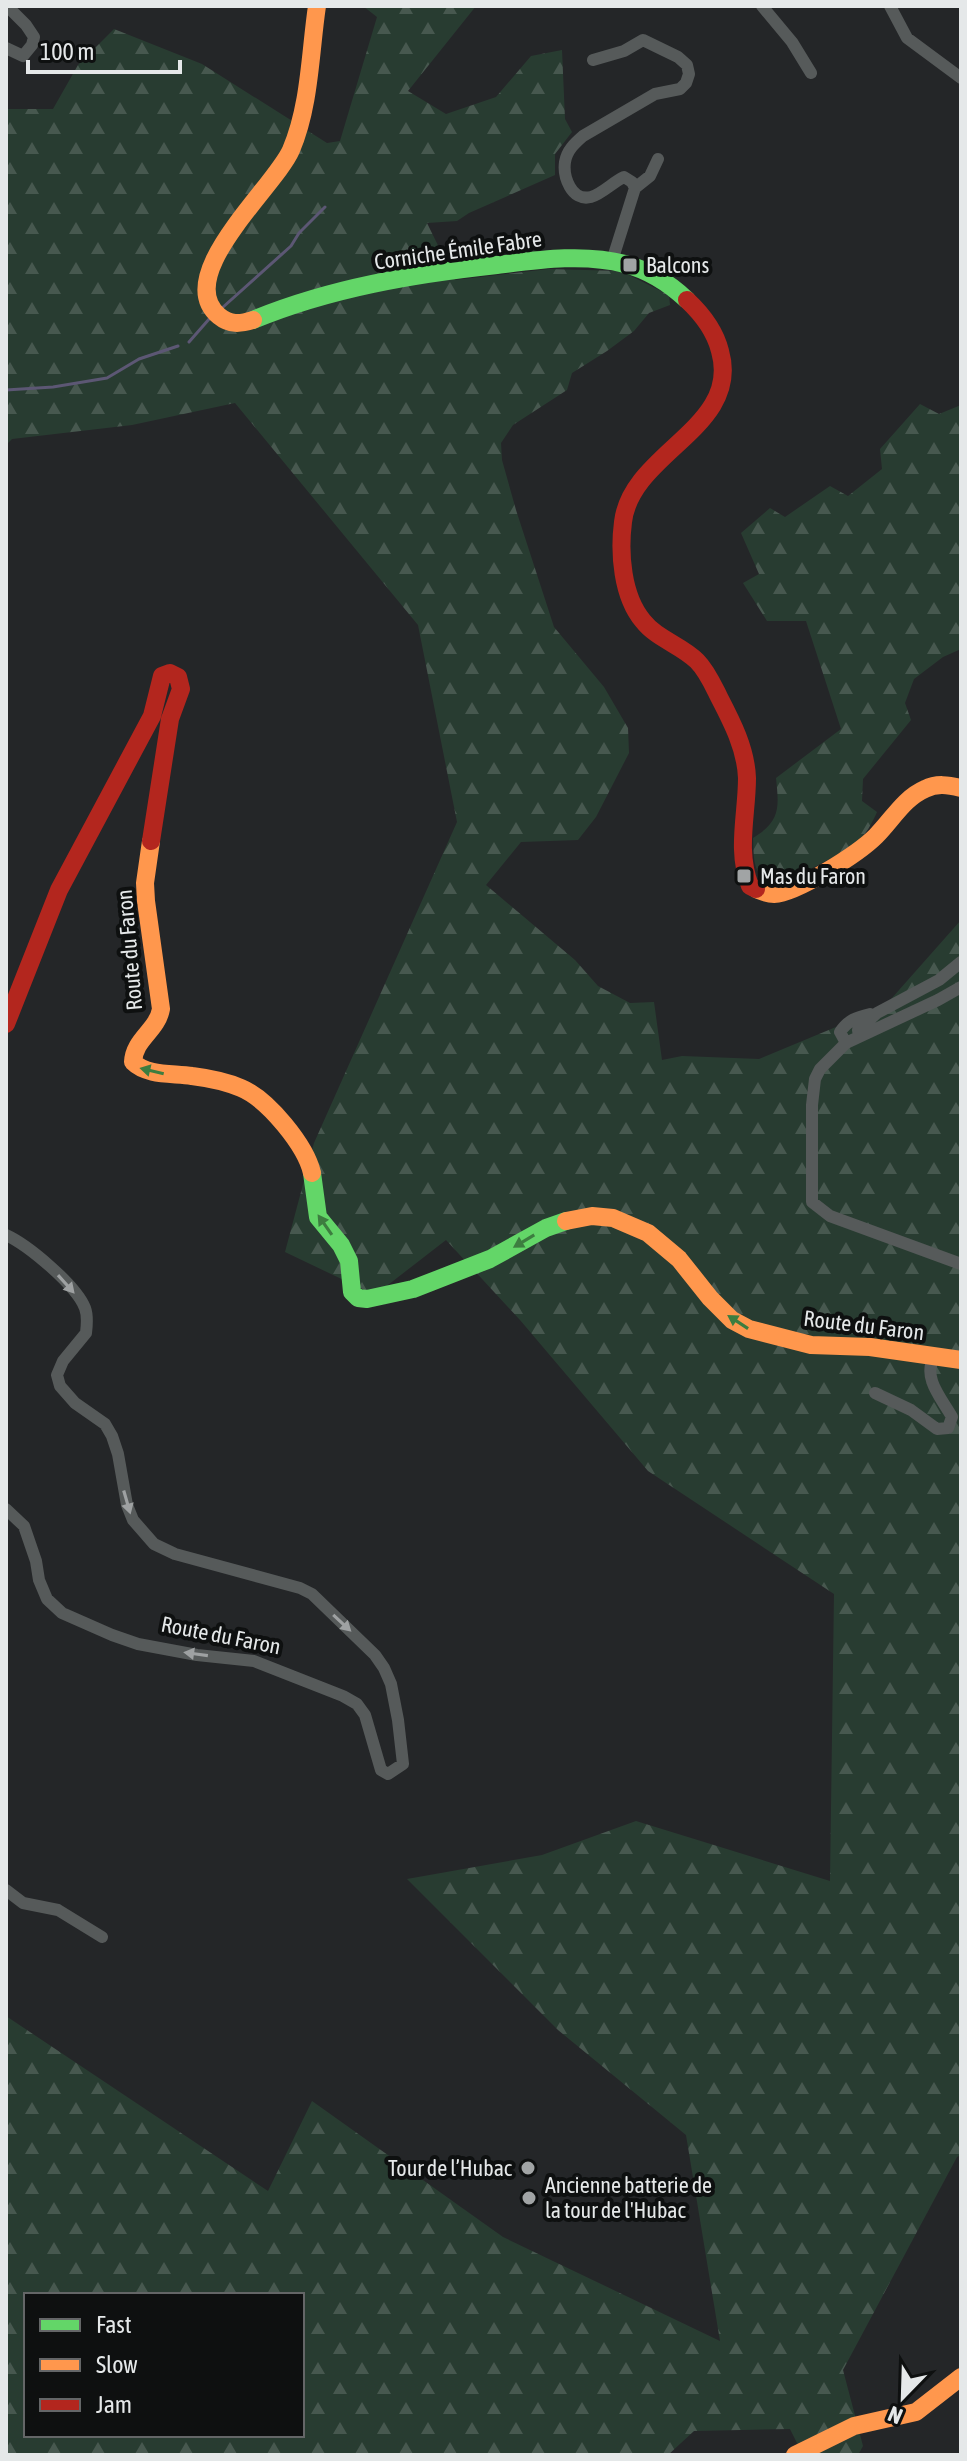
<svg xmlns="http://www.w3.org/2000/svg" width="967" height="2461" font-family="'Asap Condensed',sans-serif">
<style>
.forest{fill:url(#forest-firs);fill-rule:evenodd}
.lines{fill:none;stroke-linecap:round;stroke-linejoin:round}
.stream{stroke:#5c5774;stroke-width:3}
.street{stroke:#565a5a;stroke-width:12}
.fast{stroke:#63d668;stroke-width:18}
.slow{stroke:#ff974d;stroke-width:18}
.jam{stroke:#b3261e;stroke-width:18}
.oneway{fill:#3d7d40}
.oneway2{fill:#9ea1a2}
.poi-dot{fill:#a1a4a5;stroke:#0e1010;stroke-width:3}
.labels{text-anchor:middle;stroke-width:8;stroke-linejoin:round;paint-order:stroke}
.street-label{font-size:22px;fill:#e5e8e9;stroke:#0e1010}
.poi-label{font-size:22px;fill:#e5e8e9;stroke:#0e1010;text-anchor:start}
</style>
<defs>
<pattern id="forest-firs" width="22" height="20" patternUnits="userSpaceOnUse" patternTransform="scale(2)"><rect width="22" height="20" fill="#283c31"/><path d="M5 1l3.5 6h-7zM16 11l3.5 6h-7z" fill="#47584f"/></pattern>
</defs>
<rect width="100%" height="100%" fill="#242628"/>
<path class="forest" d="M363,6h113l-68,85 38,23 50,-17 35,-41 31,-6 3,69 7,13 -17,22v21l-86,38 -12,8 -30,2 28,57 94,-11 72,2 48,24 1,10 -21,8 -15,18 -27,20 -35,22 -5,17 -54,35 -12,18 1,17 14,50 38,117 50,60 24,41 1,25 -33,64 -18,23 -57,2 -35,43 89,75 23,26 32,17 24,-1 8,58 20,-4 77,3 125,-52 77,-87v1235l-4,2 -114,213 20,76 -5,9h-55l-13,-26 -96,2 -26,24h-662v-439l262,175 44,-90 191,136 217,104 -34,-206 -128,-105 -151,-151 135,-24 94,-34 194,60 4,-287 -186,-123 -128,-151 -74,-80 -71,55 -90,-43 29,-109 143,-321 -39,-197 -183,-222 -103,22 -120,14 -6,6v-336h47l25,-44 36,-36 88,35 125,79 13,-2 37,-124zM26,2295h276v140h-276z
M920,404l19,10 22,-9v244l-18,8 -29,22 -9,24 6,17 -48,59 -1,22 15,11c-5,11 -11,23 -21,31 -11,9 -66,38 -80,39 -5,1 -8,0 -12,-3 -12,-10 -10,-27 -11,-41 28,-17 26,-31 23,-60l65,-49 -35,-108h-39l-24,-38 16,-9 -18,-41 29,-25 15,9 45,-31 18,10 34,-27 -2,-20z"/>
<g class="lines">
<path class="stream" d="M222,308l69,-62 8,-13 26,-26
M189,342l21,-24
M6,390l47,-3 54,-9 32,-19 39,-13"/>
<path class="street" d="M762,6l30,36 19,31
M890,6l17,32 54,40
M6,48l17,8 9,-11 2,-8 -8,-12 -19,-19
M593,60l31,-9 19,-11 35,17 9,8 2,9 -3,9 -6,6 -25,5 -72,42c-8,7 -16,14 -18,26 -2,14 6,40 26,35 11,-3 22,-15 33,-20l8,5 3,6
M612,261l23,-73 15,-12 8,-17
M961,987l-23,13 -92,43 -26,26 -5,10 -3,26v97l18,14 131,48
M859,1037l-1,-7 19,-17 62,-33 22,-18
M846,1043l-6,-11c8,-12 17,-15 30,-18
M6,1235c22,10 70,50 79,73 3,8 2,17 1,25l-23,28 -6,14 3,11 15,17 30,21 7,12 6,18 9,51 6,15 21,24 21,10 125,34 12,6 63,61 9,13 7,16 7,36 5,44 -15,10 -7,-4 -16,-55 -8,-11 -14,-8 -89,-35 -57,-6 -59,-11 -26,-9 -50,-22 -15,-14 -8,-19 -3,-19 -12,-35 -18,-17
M875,1393l36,17 26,19 11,-1 4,-11c-10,-18 -30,-39 -18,-60
M6,1890l17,13 35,7 44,27"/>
<path class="fast" d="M253,320c77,-32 161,-46 244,-55 40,-5 87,-12 128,-1 23,6 45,20 62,36
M312,1173l6,44 23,28 8,16 3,31 6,6 9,1 46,-10 77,-30 56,-31 20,-7"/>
<path class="slow" d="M253,320c-13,4 -23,5 -34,-4 -48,-40 56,-129 72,-166 19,-44 19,-97 26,-144
M151,841l-6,42 1,18 15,108c-4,22 -27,30 -28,53 14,14 40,11 59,14 16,2 35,6 49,12 27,11 65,58 71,85
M756,889c5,2 11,5 18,5 23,-1 85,-41 102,-58 16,-16 28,-38 49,-47 12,-6 23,-4 36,-1
M566,1221l26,-5 21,2 35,15 31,26 31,39 22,22 17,9 62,16 59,2 91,13
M795,2455l59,-29 62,-14 45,-35"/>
<path class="jam" d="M687,300c15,14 28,31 33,51 22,77 -89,101 -97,171 -4,31 -1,74 20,99 14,18 38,24 54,40 10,10 16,24 22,36 13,25 27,52 28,81 0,37 -11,72 3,108l6,3
M6,1024l53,-134 93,-174 10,-40 8,-3 8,4 3,12 -11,30 -19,122"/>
</g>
<defs><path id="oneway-solid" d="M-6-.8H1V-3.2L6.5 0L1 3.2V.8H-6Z" transform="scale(2)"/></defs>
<g class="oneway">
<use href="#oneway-solid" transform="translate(152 1071) rotate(-167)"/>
<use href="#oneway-solid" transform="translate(325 1225) rotate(-125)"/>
<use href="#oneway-solid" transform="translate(524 1241) rotate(149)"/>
<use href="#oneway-solid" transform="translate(738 1322) rotate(-147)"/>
</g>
<g class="oneway2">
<use href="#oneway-solid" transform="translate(66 1284) rotate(48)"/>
<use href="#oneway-solid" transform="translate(127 1502) rotate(74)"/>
<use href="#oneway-solid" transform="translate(342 1623) rotate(43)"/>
<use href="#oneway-solid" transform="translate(196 1654) rotate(-172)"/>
</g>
<g class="poi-dot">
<rect x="622" y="257" width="16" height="16" rx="4"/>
<rect x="736" y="868" width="16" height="16" rx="4"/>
<circle cx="528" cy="2168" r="8"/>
<circle cx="529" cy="2198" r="8"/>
</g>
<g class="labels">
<g class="street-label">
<text transform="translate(458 250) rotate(-8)" y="8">Corniche Émile Fabre</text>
<text transform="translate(129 950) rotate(-95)" y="8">Route du Faron</text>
<text transform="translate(864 1325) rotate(7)" y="8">Route du Faron</text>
<text transform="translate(221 1635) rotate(11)" y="8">Route du Faron</text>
</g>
<g class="poi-label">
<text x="646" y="273">Balcons</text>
<text x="760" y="884">Mas du Faron</text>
<text x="512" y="2176" text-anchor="end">Tour de l’Hubac</text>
<text x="545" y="2193">Ancienne batterie de<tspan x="545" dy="25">la tour de l'Hubac</tspan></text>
</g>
</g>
<rect width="967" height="2461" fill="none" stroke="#e5e8e9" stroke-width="16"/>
<rect x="24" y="2293" width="280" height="144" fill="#0e1010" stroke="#646667" stroke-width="2"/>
<rect x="40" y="2319" width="40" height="12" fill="#63d668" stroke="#646667" stroke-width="2"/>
<text x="96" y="2333" font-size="24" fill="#e5e8e9">Fast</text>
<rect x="40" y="2359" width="40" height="12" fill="#ff974d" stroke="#646667" stroke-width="2"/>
<text x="96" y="2373" font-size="24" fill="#e5e8e9">Slow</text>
<rect x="40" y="2399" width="40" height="12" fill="#b3261e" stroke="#646667" stroke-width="2"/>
<text x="96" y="2413" font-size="24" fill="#e5e8e9">Jam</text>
<g transform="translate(903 2397) rotate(203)" stroke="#0e1010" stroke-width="6" paint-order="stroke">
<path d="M0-6L14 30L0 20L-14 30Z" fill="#e5e8e9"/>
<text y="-12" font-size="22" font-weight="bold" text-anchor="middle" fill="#e5e8e9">N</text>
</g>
<path d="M28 60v12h152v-12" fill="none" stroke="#e5e8e9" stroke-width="4"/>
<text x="40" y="60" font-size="24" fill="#e5e8e9" stroke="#0e1010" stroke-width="6" paint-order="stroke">100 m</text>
</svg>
